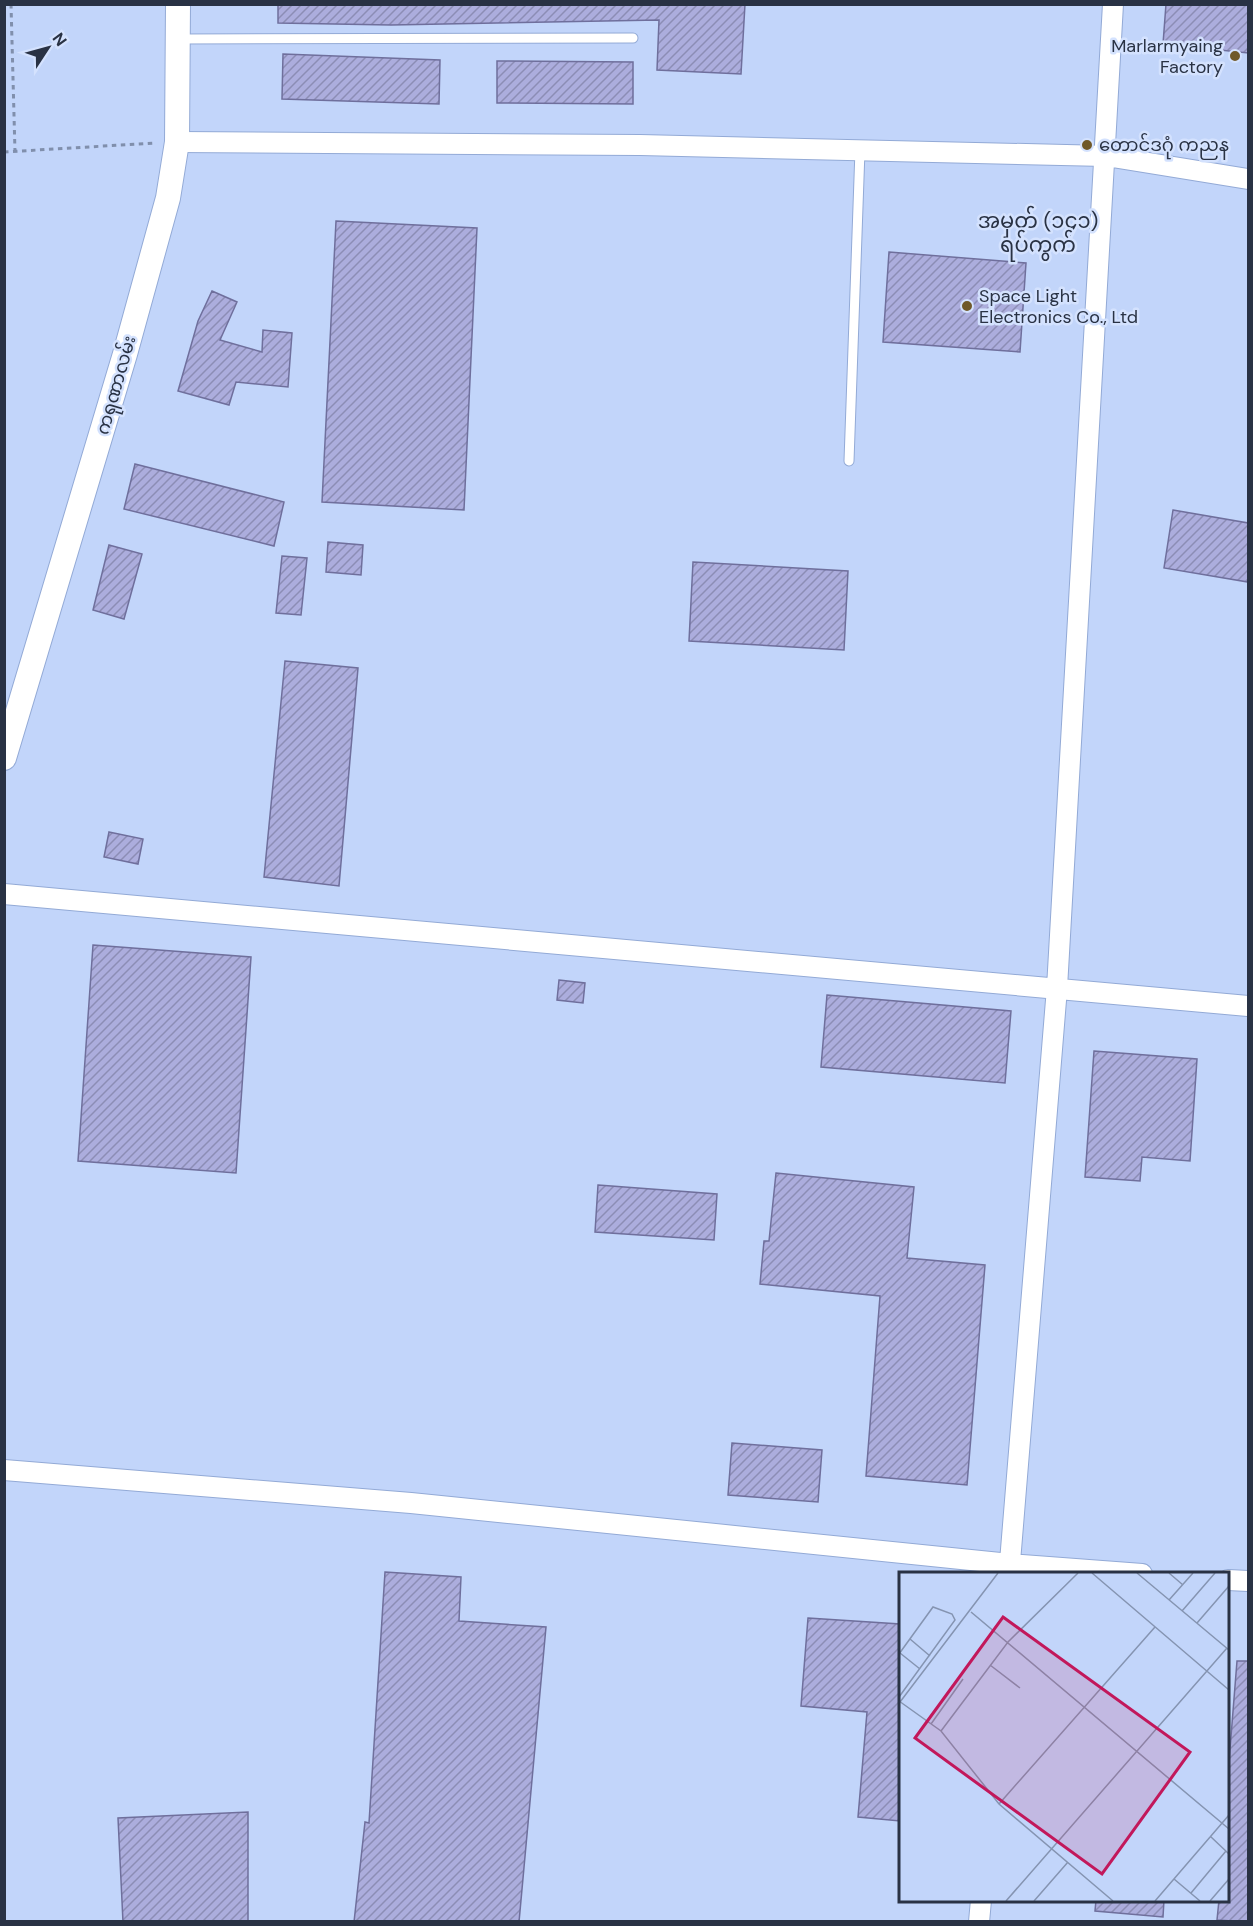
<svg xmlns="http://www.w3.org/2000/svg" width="1253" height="1926" font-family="'DM Sans','Noto Sans Myanmar',sans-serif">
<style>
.building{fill:url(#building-hatch);stroke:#6f6f9c;stroke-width:1.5}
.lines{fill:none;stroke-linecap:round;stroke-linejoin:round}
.service-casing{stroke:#93aad6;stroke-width:11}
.minor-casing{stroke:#93aad6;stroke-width:22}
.tertiary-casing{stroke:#93aad6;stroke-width:26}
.path{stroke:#808fac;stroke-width:3;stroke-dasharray:4.5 4.5;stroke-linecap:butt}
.service{stroke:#fff;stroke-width:9}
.minor{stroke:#fff;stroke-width:20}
.tertiary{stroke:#fff;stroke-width:24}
.poi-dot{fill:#705929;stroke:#d4e2fe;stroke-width:2}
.labels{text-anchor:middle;stroke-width:5;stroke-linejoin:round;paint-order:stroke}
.poi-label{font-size:18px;fill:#293244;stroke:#d4e2fe;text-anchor:start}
.street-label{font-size:18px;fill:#293244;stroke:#d4e2fe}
.quarter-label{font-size:21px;fill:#293244;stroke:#d4e2fe}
.inset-road{fill:none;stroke:#8594b1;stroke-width:1.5}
.view{fill:#c2185b;fill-opacity:0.15;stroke:#c2185b;stroke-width:3}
.inset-edge{fill:none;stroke:#293244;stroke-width:3}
</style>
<defs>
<pattern id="building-hatch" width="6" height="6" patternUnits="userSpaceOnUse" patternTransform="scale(1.5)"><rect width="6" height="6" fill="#acaddd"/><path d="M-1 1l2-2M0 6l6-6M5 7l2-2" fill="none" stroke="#8c8db5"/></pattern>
</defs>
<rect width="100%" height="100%" fill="#c2d5fa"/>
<path class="building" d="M278,4h467l-4,70 -84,-4 2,-50 -268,5 -113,-2z
M1166,4h82v49l-85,-9z
M283,54l157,6 -1,44 -157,-5z
M497,61l136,1v42l-136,-1z
M336,221l141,7 -13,282 -142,-8z
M889,252l137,11 -6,89 -137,-10z
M212,291l25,11 -17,38 42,12 1,-22 29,3 -4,54 -52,-5 -7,23 -51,-14 20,-70z
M135,464l149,38 -10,44 -150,-37z
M1173,510l75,13v59l-84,-14z
M328,542l35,3 -2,30 -35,-3z
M109,545l33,9 -18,65 -31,-9z
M282,556l25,2 -6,57 -25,-2z
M693,562l155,9 -4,79 -155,-9z
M285,661l73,7 -19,218 -75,-9z
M109,832l34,7 -5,25 -34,-7z
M93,945l158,12 -15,216 -158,-12z
M559,980l26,3 -2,20 -26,-3z
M827,995l184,16 -6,72 -184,-16z
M1094,1051l103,8 -7,102 -48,-4 -2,24 -55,-4z
M776,1173l138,14 -7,71 78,7 -18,220 -101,-9 14,-180 -120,-12 4,-43h5z
M598,1185l119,9 -3,46 -119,-8z
M732,1443l90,7 -4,52 -90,-7z
M385,1572l76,5 -2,44 87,6 -27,295h-165l11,-100 4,1z
M808,1618l92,6v197l-42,-4 9,-105 -66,-6z
M1237,1661h11v261l-31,-2 2,-20h8v-113z
M248,1812v110h-125l-5,-104z
M1096,1900h68l-1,17 -68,-6z"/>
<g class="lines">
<g class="service-casing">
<path id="service" d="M179,39l454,-1
M849,461l11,-311"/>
</g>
<g class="minor-casing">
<path id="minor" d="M177,142l463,3 466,11 142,23
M4,894l1244,112
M4,1470l407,33 599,61 132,10
M1009,1574l48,-586 56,-984
M1228,1580l20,1
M979,1922l2,-22"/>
</g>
<g class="tertiary-casing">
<path id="tertiary" d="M4,758l121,-404 43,-156 9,-56 1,-138"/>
</g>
<path class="path" d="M11,4l4,148
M4,152l151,-9"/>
<use href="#service" class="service"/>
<use href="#minor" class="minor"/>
<use href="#tertiary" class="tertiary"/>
</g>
<g class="poi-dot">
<circle cx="1235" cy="56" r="6"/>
<circle cx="1087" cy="145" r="6"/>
<circle cx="967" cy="306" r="6"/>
</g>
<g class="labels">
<g class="poi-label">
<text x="1223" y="52" text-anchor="end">Marlarmyaing<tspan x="1223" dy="21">Factory</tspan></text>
<text x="1099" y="151">တောင်ဒဂုံ ကညန</text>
<text x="979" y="302">Space Light<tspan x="979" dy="21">Electronics Co., Ltd</tspan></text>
</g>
<g class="street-label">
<text transform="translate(116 385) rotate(-74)" y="6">ကရုဏာလမ်း</text>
</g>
<g class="quarter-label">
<text x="1038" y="228">အမှတ် (၁၄၁)<tspan x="1038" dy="24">ရပ်ကွက်</tspan></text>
</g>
</g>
<g transform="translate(899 1572)">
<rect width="330" height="330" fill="#c2d5fa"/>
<path class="inset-road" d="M193,1l137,117M238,1l92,77M270,1l14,12M270,28l24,-27M283,39l33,-38M72,40l258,217M298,51l32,-37M11,67l20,17M1,81l20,16M0,82l34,-47 19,7 3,6 -56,77M91,93l30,23M0,129l42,30 58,73 114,97M1,130l98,-129M32,152l32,-45M42,159l67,-89 70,-69M100,232l156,-177M311,264l19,18M275,307l26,22M292,321l35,-42M107,329l221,-253M135,329l34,-39M256,329l74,-86M311,329l19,-22"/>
<path class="view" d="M104,45l187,135 -88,122 -187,-136z"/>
<rect width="330" height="330" class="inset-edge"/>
</g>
<rect width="1253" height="1926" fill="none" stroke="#293244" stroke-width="12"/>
<g transform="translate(48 48) rotate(54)" stroke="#d4e2fe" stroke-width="4.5" paint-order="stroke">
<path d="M0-4.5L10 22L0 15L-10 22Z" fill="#293244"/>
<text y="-9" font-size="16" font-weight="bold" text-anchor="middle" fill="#293244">N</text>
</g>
</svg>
